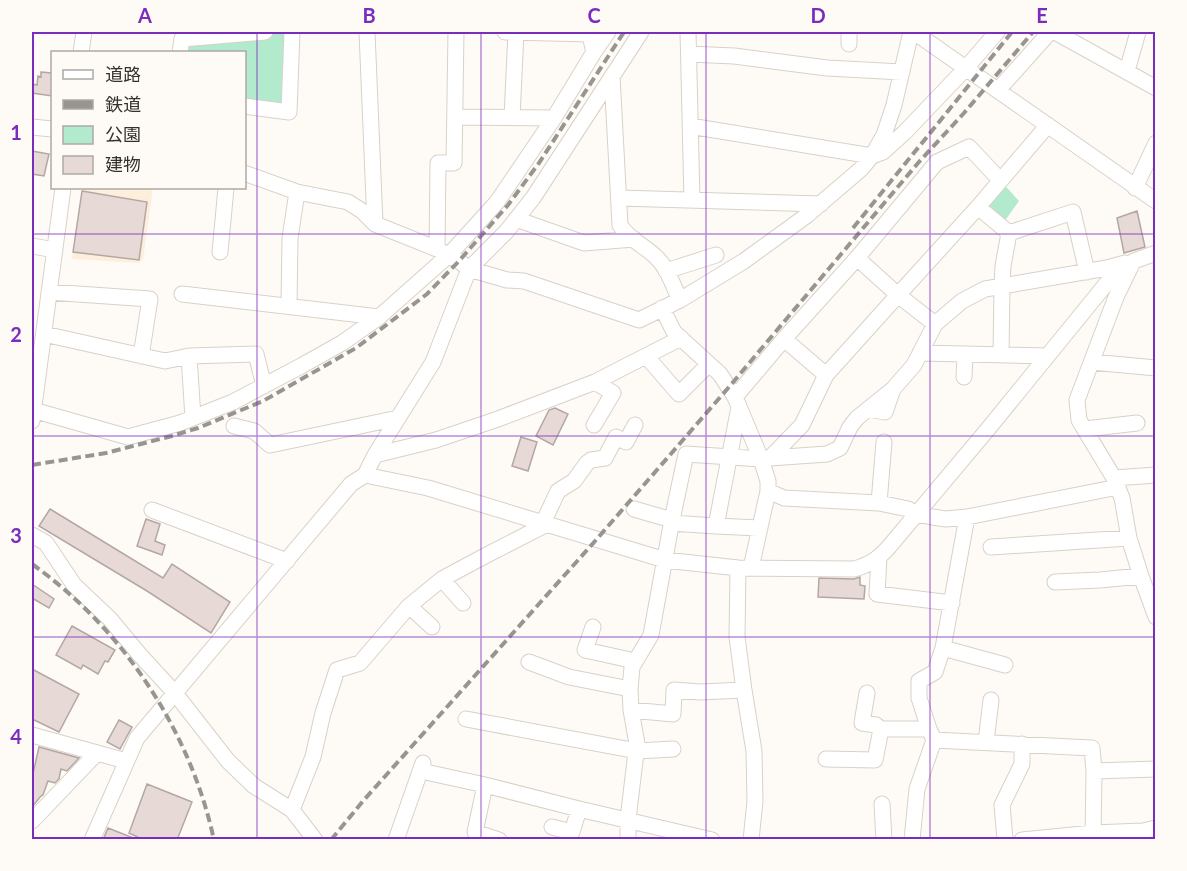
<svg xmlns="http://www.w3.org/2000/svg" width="1187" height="871" font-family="Lato,'Noto Sans JP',sans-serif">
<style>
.commercial{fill:#fdefdb}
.green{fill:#b2eacd}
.building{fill:#e7d9d5;stroke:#b4a7a3;stroke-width:1.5}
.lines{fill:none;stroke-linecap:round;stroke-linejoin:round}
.minor-casing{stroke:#d9d1c7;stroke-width:17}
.minor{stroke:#fff;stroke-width:15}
.rail{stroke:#989591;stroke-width:4;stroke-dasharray:9 4.5;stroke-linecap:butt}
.grid{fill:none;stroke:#7b2cbf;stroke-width:1.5;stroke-opacity:0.55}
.neatline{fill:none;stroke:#7b2cbf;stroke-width:2}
.grid-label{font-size:20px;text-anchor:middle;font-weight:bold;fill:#7b2cbf}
</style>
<rect width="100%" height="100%" fill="#fefbf7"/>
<path class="commercial" d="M82,188h71l-10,72 -5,3 -66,-4z"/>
<path class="green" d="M266,32h26l-3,80 -44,-6 -1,-54h-64l2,-13z
M1000,180l19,21 -18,25 -23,-19z"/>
<path class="building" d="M41,72l11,1v23l-20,-3v-9l5,1 1,-9 3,1z
M32,151l17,3 -5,22 -12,-2z
M82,191l65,11 -8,58 -66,-8z
M1137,211l8,36 -21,6 -7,-35z
M555,408l13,6 -15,31 -17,-9 13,-26z
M521,437l16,5 -9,29 -16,-5z
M50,509l113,69 9,-14 58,38 -19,31 -64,-42 -108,-65z
M146,519l14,5 -5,17 10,4 -3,10 -25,-9z
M860,577v8l5,1 -1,13 -46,-2 1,-19 35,1z
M32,584l22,15 -5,9 -17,-10z
M72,626l43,24 -7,12 -3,-1 -7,13 -15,-9 -2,4 -25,-14z
M32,669l47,25 -20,38 -27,-13z
M119,720l13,7 -12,22 -13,-7z
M39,747l40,11 -12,13 -6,-2 -2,10 -4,4 -7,-2 -5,14 -2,1 -9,11v-29z
M147,784l45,18 -15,38h-33l-15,-7z
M108,828l28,11v1h-33z"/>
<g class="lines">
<g class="minor-casing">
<path id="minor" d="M367,32l8,192 62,25 22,12 10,8 38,11 17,1 115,39 41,-20 64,-39 62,-45 55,-47 11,-13 12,-21 10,-30 17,-73
M505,32l85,2
M688,32l4,168
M914,32l242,169
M1055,32l101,56
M849,44v-12
M81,52l3,-20
M180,52l2,-13 83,-7
M594,52l14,-20
M689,54l45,2 93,12 75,4
M1127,71l11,-39
M612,76l8,149c8,14 25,21 36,32 12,11 17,29 24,43
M998,90l52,-58
M244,106l45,6 3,-80
M455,117l99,1
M512,117l4,-85
M690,126l182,30 11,-4 22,-20 61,-64 31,-36
M32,127l20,2
M244,173l53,19 51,10 14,9 13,13
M1135,188l21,-45
M619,198l202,6
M978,207l31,26 64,-21 14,60
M516,219l68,24 50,-4
M32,246l23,4
M437,249l1,-86h16l2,-131
M220,252l6,-64
M857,258l41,37 37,29
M1131,266l-15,31 -39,103 2,20 35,58 8,20 7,40 12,38 15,41
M666,271l50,-16
M49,292l101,7 -9,57
M182,294l197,23
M289,306l1,-68 7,-46
M662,308l12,24 46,42 15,23 26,62 7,22v10
M44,334l121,27 24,-5 67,-2 8,32
M784,339l42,36
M920,353l127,3
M1001,355l1,-69 1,-20 6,-33
M189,356l4,62
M646,356l33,38 30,-30
M1092,362l64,6
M964,377l1,-23
M735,397l49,-58 73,-81 80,-96 32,-15 31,33
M739,407l-23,119 43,2
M868,409l17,3 8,-23
M33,410l95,27 52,-14 53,-21 68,-36 41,-23 37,-26 70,-62 48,-53 57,-84 40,-66 -5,-20
M32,421l31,-233
M594,425l19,-32 -18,-11
M234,426l20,5 16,14 128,-27
M1085,429l52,-6
M375,455l61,-15 62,-21 97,-37 86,-44
M770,458l57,-4 13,-6 10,-21 7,-9 36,-29 21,-24 21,-41 27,-23 23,-12 122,-21 18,-5
M365,475l63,13 237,72 73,8 116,1c15,-4 24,-10 34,-21l100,-119 123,-151 23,-17 22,-8
M1114,478l42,-3
M879,503l5,-61
M634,509l38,11
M152,510l135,51
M543,523l15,-32 16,-10 13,-18 4,-3 14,-2 11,-21 10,5 9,-17
M671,523l45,3
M32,535l14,8 28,42 36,34 30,36 34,37 54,69 26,25 38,24 23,30
M991,547l138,-9
M879,557l-2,37 75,9
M738,568l-1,69 7,53 10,61 1,50 -4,39
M751,568l17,-77 16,7 95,5 29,6 9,5 15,3 14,2 21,-2 151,-30
M442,579l21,24
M1055,582l45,-2 41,-4
M409,606l23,21
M593,627l-8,23 50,11
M943,648l62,17
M529,662l40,15 61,12
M867,693l-5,30 14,2 5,4
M631,710l42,4 1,-24 26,2 44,-2
M466,719l171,32 36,-2
M32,735l94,26
M934,740l-5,-11 -10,-31v-17l16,-9 8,-24 24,-131
M986,742l5,-42
M826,759l49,1 6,-31h48
M421,771l64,14 94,24 133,31
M1094,771l62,-2
M485,785l-10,47 24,8
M882,804l2,36
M292,810l21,-53 10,-44 14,-43 23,-7 49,-57 33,-27 39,-21 66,-34
M32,821l65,-68
M552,827l20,5 7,-23
M92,840l45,-102 214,-254 14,-9 10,-20 58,-93 36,-93 37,-37 27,-34 108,-166
M396,840l27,-77
M628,840v-21l9,-75 -6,-34 -1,-21 2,-22 19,-32 21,-115 14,-66 75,5 9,-1 32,-33 24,-50 72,-80 80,-88 70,-82
M912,840l5,-51 17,-49 158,8 2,23 -1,69
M1005,840l-3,-35 20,-41v-20
M1022,840l71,-7 50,-2 13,-3"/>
</g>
<use href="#minor" class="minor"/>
<path class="rail" d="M853,228l159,-196
M32,465l74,-12 66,-17 26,-8 65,-27 93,-53 71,-54 32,-33 49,-56 31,-42 85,-131
M32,564c91,65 158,166 182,276
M331,840l32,-39 233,-261 133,-153 189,-224 46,-50 69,-81"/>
</g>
<path class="grid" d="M257,32v808M481,32v808M706,32v808M930,32v808M32,234h1124M32,436h1124M32,637h1124"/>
<rect width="1187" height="871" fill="none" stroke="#fefbf7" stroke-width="66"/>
<rect x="51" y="51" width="195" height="138" fill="#fefbf7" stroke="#adaaa6" stroke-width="1.5"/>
<rect x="63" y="70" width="30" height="9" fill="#ffffff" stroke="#adaaa6" stroke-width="1.5"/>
<text x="105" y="81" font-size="18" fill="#34312d">道路</text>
<rect x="63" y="100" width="30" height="9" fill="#989591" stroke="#adaaa6" stroke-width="1.5"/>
<text x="105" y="111" font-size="18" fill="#34312d">鉄道</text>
<rect x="63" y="126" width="30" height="18" fill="#b2eacd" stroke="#adaaa6" stroke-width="1.5"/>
<text x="105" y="141" font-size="18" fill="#34312d">公園</text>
<rect x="63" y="156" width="30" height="18" fill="#e7d9d5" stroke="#adaaa6" stroke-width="1.5"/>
<text x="105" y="171" font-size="18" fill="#34312d">建物</text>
<rect x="33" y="33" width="1121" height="805" class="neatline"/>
<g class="grid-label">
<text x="145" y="23">A</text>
<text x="369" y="23">B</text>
<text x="594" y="23">C</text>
<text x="818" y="23">D</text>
<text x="1042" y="23">E</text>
<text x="16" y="140">1</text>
<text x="16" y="342">2</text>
<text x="16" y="543">3</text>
<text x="16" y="744">4</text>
</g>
</svg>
